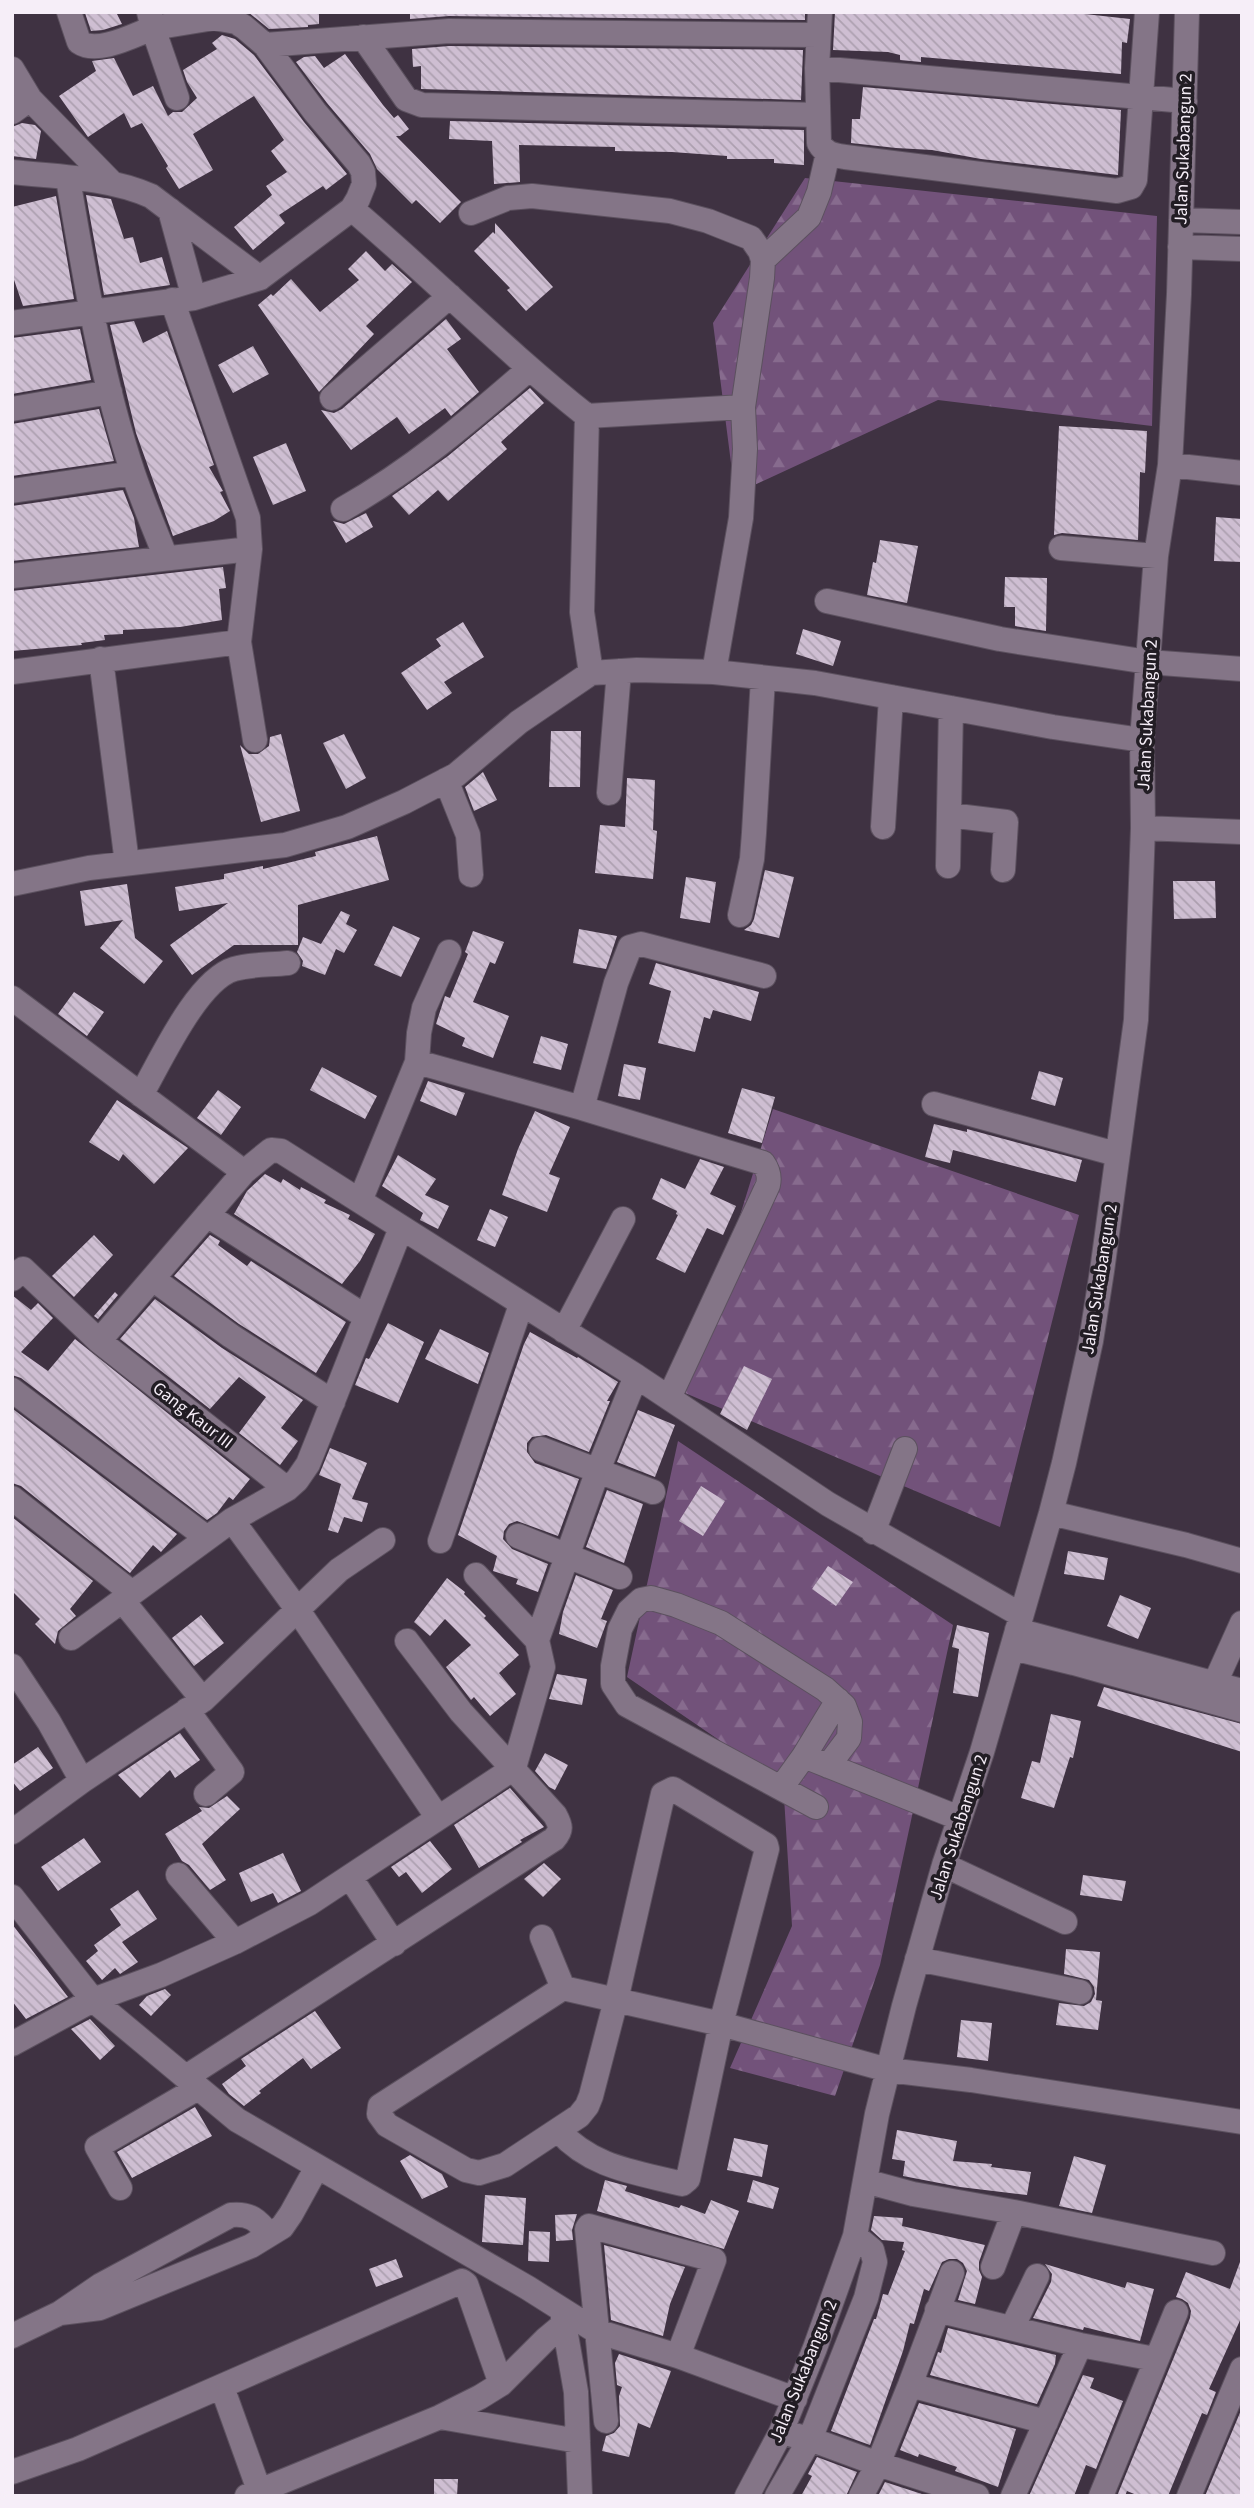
<svg xmlns="http://www.w3.org/2000/svg" width="1254" height="2508" font-family="'Source Sans 3',sans-serif">
<style>
.forest{fill:url(#forest-firs)}
.building{fill:url(#building-back-hatch)}
.lines{fill:none;stroke-linecap:round;stroke-linejoin:round}
.minor-casing{stroke:#5c515f;stroke-width:26}
.minor{stroke:#847587;stroke-width:24}
.labels{text-anchor:middle;stroke-width:7;stroke-linejoin:round;paint-order:stroke}
.street-label{font-size:18px;fill:#f6eef8;stroke:#221d24}
</style>
<defs>
<pattern id="forest-firs" width="22" height="20" patternUnits="userSpaceOnUse" patternTransform="scale(1.75)"><rect width="22" height="20" fill="#72527a"/><path d="M5 1l3.5 6h-7zM16 11l3.5 6h-7z" fill="#876b8e"/></pattern>
<pattern id="building-back-hatch" width="6" height="6" patternUnits="userSpaceOnUse" patternTransform="scale(1.75)"><rect width="6" height="6" fill="#cebed2"/><path d="M-1 5l2 2M0 0l6 6M5-1l2 2" fill="none" stroke="#ada0b0"/></pattern>
</defs>
<rect width="100%" height="100%" fill="#3f3242"/>
<path class="forest" d="M805,178l352,38 -5,210 -214,-26 -203,94 -22,-171z
M773,1109l306,106 -79,312 -315,-134z
M678,1441l275,184 -73,340 -45,131 -105,-28 62,-142 -8,-129 -65,-57 -92,-63z"/>
<path class="building" d="M116,12l6,12 -19,6 -12,1 -6,-18z
M248,12h71v12l-11,1v2l-39,2z
M410,12h395v8l-356,-4 -39,3z
M835,12h232l63,7 -3,24 -5,-1 -1,32 -200,-17v5l-21,-2v-5l-12,-3 -55,-2z
M222,35l13,4 19,16 50,67 43,52 -21,16 -3,-4 -44,29 6,8 -32,27 -19,-23 38,-32 -6,-9 21,-14 -16,-21 13,-11 -30,-44 -61,38 20,36 -34,19 -13,-21 2,-2 -26,-43 -11,5 -7,-15 -36,24 -29,-41 37,-25 -4,-10 22,-3 19,38 20,-10 15,30 5,-4h9l15,-14 -10,-16 -4,-12 34,-21 -5,-6z
M449,46l354,4 -2,50 -380,-11v-23l-8,1 -1,-18z
M345,54l38,51 11,13 4,-3 11,14 -9,7h-4l65,66 -21,21 -24,-23 -4,4 -35,-35 -7,-15 -43,-51 -31,-41 8,-5 11,-1 9,12z
M863,87l258,23 -3,65 -137,-16 -49,-9 -36,-2 -45,-5 1,-24h8z
M450,121l354,9v35l-30,-2v-4h-47v-3l-55,-4 -57,-1v-4l-96,-2 1,37 -26,2 -2,-43 -43,-2z
M22,123l13,2 6,6 -5,28 -24,-3v-29z
M86,195l25,4 13,40 9,-2 7,26 22,-6 8,28 -66,10z
M56,196l18,103 -51,7 -11,-32v-67z
M495,223l58,64 -27,24 -19,-21 3,-2 -36,-37 19,-19 2,2z
M366,251l19,20 7,-7 20,18 -46,44 8,8 -55,58 -61,-87 13,-11 2,2 18,-17 29,33 39,-32 -11,-11z
M446,319l15,20 -14,10 32,43 -28,24 -6,-8 -36,26 -12,-17 -46,33 -30,-40 13,3 8,-4z
M134,321l9,22 24,-12 47,134 -5,2 14,24 -3,1 10,19 -16,10 -41,15 -37,-103 -26,-108z
M80,329l11,51 -79,14v-56z
M253,346l16,28 -36,19 -15,-28z
M530,388l14,15 -43,39 6,7 -59,52 -10,-11 -29,25 -17,-19 56,-40z
M99,409l15,52 -102,15v-52z
M1059,426l88,5 -2,42 -5,-1 -2,68 -76,-7 -8,2z
M286,443l20,48 -33,14 -20,-48z
M123,490l11,28 5,29 -127,14v-55z
M366,513l7,14 -27,16 -13,-22 11,3z
M1216,517l26,2v43l-28,-1z
M880,540l38,6 -11,57 -40,-8 6,-33 3,1z
M223,567l3,21 -7,1 3,31 -42,7 -57,3v4l-19,1 1,5 -24,3 1,2 -70,6v-60z
M1005,577l42,1 -1,53 -31,-5v-19h-11z
M463,622l21,35 -40,25 8,11 -25,17 -26,-37 40,-27 -5,-7z
M803,629l38,12 -8,25 -37,-12z
M551,731h30l-1,56h-31z
M281,734l19,77 -39,11 -21,-77 9,9h9l11,-8 1,-9z
M344,734l22,44 -20,11 -23,-46z
M483,772l14,28 -23,11 -9,-24z
M627,778l28,2 -2,50 4,1 -4,48 -58,-6 5,-48 25,2z
M377,836l12,44 -91,25v40h-64l-42,30 -22,-30 58,-42 -49,8 -4,-24 49,-8v-5l39,-8v3l53,-13 -1,-4z
M765,870l29,7 -15,61 -35,-8 7,-5 3,-6z
M686,877l30,5 -6,41 -30,-5z
M1173,881h42l1,37 -42,1z
M127,884l8,54 28,23 -19,23 -44,-36 23,-28 -38,6 -5,-35z
M341,911l9,4 -4,9 11,6 -13,23 -8,-4 -11,26 -23,-9 1,-5 -6,-9 6,-15 18,7z
M393,926l27,12 -19,39 -27,-12z
M579,929l38,7 -11,33 -33,-6z
M473,931l31,11 -9,22 -5,-2 -17,40 36,14 -16,42 -31,-12 3,-8 -29,-14 9,-28 5,2 18,-44 -3,-2z
M656,963l103,29 -8,29 -38,-11 -3,9 -6,-2 -9,35 -37,-9 13,-52 -22,-7z
M74,992l30,20 -17,24 -29,-22z
M541,1036l27,8 -7,26 -28,-7z
M624,1064l22,4 -6,32 -22,-4z
M322,1067l55,29 -12,23 -55,-29z
M1039,1071l24,7 -8,28 -24,-7z
M428,1081l37,12 -9,23 -36,-15z
M742,1088l33,9 -13,46 -34,-10z
M218,1090l23,17 -20,28 -24,-17z
M117,1100l71,48 -34,36 -31,-30 -4,7 -30,-19z
M535,1111l35,16 -21,47 11,4 -13,34 -45,-17 16,-46z
M934,1124l33,8v-3l115,31 -6,22 -123,-32 -3,13 -25,-6z
M398,1155l38,24 -11,16 24,11 -11,23 -18,-9 3,-7 -41,-27z
M700,1159l24,8 -14,27 26,12 -13,29 -16,-7 -22,45 -29,-14 22,-44 -2,-1 1,-3 -25,-12 9,-21 24,11z
M265,1174l16,9 2,-4 17,11 1,-3 25,13 -2,3 26,12 -2,4 27,15 -15,27 -18,23 -108,-70 13,-23z
M490,1209l18,8 -13,30 -18,-7z
M94,1235l19,20 -39,42 -22,-21z
M210,1235l10,6 -2,4 29,21 4,-5 95,61 -30,51 -77,-49 -65,-48z
M115,1292l3,3 -20,24 -4,-3z
M12,1295l19,15 7,-7 15,15 -32,34 27,19 27,-32 175,140 -17,21 -4,-3 -12,16 -10,7 -186,-142 -9,-3z
M155,1299l67,49 81,52 -22,28 17,13 -18,24 -41,-32 27,-36 -27,-20 -29,32 -90,-70z
M388,1323l36,19 -26,61 -43,-18 11,-27 3,1z
M440,1329l49,24 -11,31 -53,-25z
M530,1332l47,26 1,-1 40,25 -11,19h3l-21,51 -43,-17 -14,2 -5,6v9l8,11 44,16 -21,57 -41,-15 -8,3 -5,7 -1,8 9,10 36,15 -10,28 -22,-8 2,-5 -25,-8 4,-15 -39,-21 66,-191z
M744,1366l28,13 -25,51 -27,-16z
M13,1409l164,125 -16,18 -8,-7 -23,28 -109,-87 -9,-3z
M638,1410l37,15 -20,52 -38,-15z
M330,1448l37,15 -15,36 16,4 -6,19 -18,-5 -6,16 -10,-3 13,-46 -22,-9z
M701,1486l24,15 -22,35 -24,-15z
M607,1490l36,14 -19,59 -38,-16z
M12,1517l81,64 -23,28 6,7 -18,15 -3,13 -20,-20 5,-5 -28,-28z
M1068,1551l40,7 -4,22 -40,-6z
M828,1566l25,16 -17,24 -24,-17z
M576,1575l37,15 -12,29 6,2 -10,27 -38,-14 4,-22z
M447,1578l18,14 -1,2 22,22 -2,2 35,37 -20,18 17,21 -26,22 -16,-19 -3,3 -25,-33 25,-22 -26,-26 -15,17 -16,-14z
M1120,1595l31,13 -13,31 -31,-13z
M201,1615l23,28 -30,23 -22,-28z
M957,1625l32,8 -11,64 -25,-4 6,-44 -7,-2z
M557,1674l30,5 -5,26 -33,-6z
M1104,1687l138,37v28l-145,-46z
M1051,1714l30,7 -8,37 -3,-1 -16,51 -33,-10 11,-37 8,2z
M180,1733l20,27 -25,18 -5,-8 -30,28 -22,-23z
M38,1747l15,21 -33,23 -8,-10v-16z
M545,1753l23,12 -13,25 -6,-3 -14,-16z
M510,1788l34,39 -24,13 2,2 -43,26 -25,-43z
M227,1796l13,13 -38,35 24,36 -16,10 -21,-25 -7,-4 -17,-27 37,-23 -3,-4 10,1z
M84,1838l17,24 -43,29 -17,-24z
M430,1841l22,28 -30,24 -16,-21 -7,5 -8,-10z
M283,1853l18,38 -23,12 -5,-10 -22,9 -12,-29z
M544,1863l17,16 -18,18 -19,-18z
M1083,1875l43,6 -4,20 -42,-6z
M138,1890l19,29 -35,23 16,20 -18,12 -5,-6 -13,12 -16,-19 12,-10 -4,-6 27,-20 -11,-16z
M12,1924l56,73 -42,22 -14,-18z
M1066,1949l34,3 -4,48 6,1 -4,29 -42,-5 3,-22 25,3 7,-4 4,-8 -1,-7 -5,-7 -25,-6z
M165,1989l6,6 -20,21 -12,-11 8,-9z
M315,2011l26,37 -30,21 -8,-11 -44,33 2,2 -17,13 -15,-12 -7,-10 24,-18 -5,-7z
M90,2019l25,27 -15,14 -29,-31z
M961,2020l31,3 -4,38 -31,-4z
M195,2107l17,29 -80,42 -15,-26z
M897,2130l60,11 -4,20 39,3 -1,3 40,5 -4,23 -67,-8 -57,-11 2,-15 -13,-2z
M734,2138l34,7 -6,32 -35,-7z
M410,2155l32,19 6,13 -26,12 -22,-38z
M1074,2156l32,9 -14,48 -33,-7z
M605,2180l22,6 -2,5 28,9 26,8 2,-3 24,9 6,-14 28,11 -15,38 -127,-38z
M753,2180l26,8 -6,21 -26,-7z
M485,2195l41,3 -3,47 -41,-3z
M577,2214l-5,16 1,10 -17,1 -1,-26z
M874,2216l29,2 -1,8 83,19 -6,17v8l3,7 -7,27 -17,-4 9,-29 -4,-8 -6,-4h-8l-7,3 -13,29 -5,-2 -10,35 -4,-1 -7,28 -33,94 -39,-14 43,-112h2l7,-25 5,1 17,-44 -3,-1 2,-8 -22,-2 -11,-10z
M529,2231l21,1 -1,30 -21,-1z
M604,2245l81,22 -15,37 -7,32 -52,-16z
M396,2259l7,18 -27,10 -7,-18z
M1240,2262l2,54 -33,73 7,3 -9,23 -5,-2 -34,83h-29l-12,-5 -2,5h-8l73,-178 1,-7 -3,-8 -6,-4 -6,-2 10,-25 44,17z
M1045,2264l80,24 2,-6 27,7 -14,52 -56,-14 -1,3 -50,-12 18,-36 1,-8z
M948,2328l108,27 -1,9 -18,40 -107,-29 8,-23 3,1z
M619,2354l52,17 -21,57 -12,-5 -9,34 -27,-6 4,-15 8,-3 6,-7 -1,-30 3,-9 -5,-2 -2,-22z
M1083,2375l11,3 -4,10 33,13 -27,68 -10,-4 -12,31h-45z
M919,2403l97,26 -18,58 -43,-16 2,-4 -38,-13 -1,3 -18,-7z
M1242,2408v88h-37z
M817,2457l40,15 -11,24h-45l11,-20 -4,-2z
M434,2479h24l-1,17h-23z
M885,2482l43,14h-50z"/>
<g class="lines">
<g class="minor-casing">
<path id="minor" d="M69,12l10,30c18,13 55,-7 74,-14l24,70
M820,12l-3,56 2,75c6,11 15,12 26,14l272,34 14,-4 4,-7 12,-168
M363,37l43,62 16,6 396,10
M265,45l184,-14 369,4
M817,68l368,33
M12,69l18,30 81,83
M12,112l18,-13
M12,172c47,5 96,5 139,24l109,82
M68,179c17,99 33,198 65,294 10,29 22,57 33,85
M352,209c80,68 153,142 235,207l156,-9
M170,210l24,88
M471,213l37,-15 24,-2 138,15 38,10 43,17 9,13 3,9 -1,18 -19,129 2,42 -4,69 -27,154
M1181,220l61,2
M1180,247l62,2
M763,260l46,-43 10,-25 9,-39
M12,323l182,-25 66,-20 92,-69 6,-10 6,-15 -1,-12 -4,-8 -44,-52 -50,-67 -21,-18 -8,-5 -22,-4 -61,10 -4,-16
M332,398l118,-102
M12,409l98,-17
M587,416l-5,196 9,61
M1170,465l72,8
M12,491l121,-18
M343,509c70,-40 124,-86 185,-139
M1061,548l95,8
M12,576l238,-27
M827,601l173,38 148,23 94,7
M239,642l16,98
M101,659l26,204
M12,672l227,-30 11,-93 -2,-31 -76,-218
M446,780l22,55 3,40
M609,793l10,-122
M949,815l57,7 -3,48
M883,827l8,-130
M1143,828l99,4
M948,866l3,-158
M12,884l77,-16 196,-23 62,-18 57,-25 52,-27 63,-53 72,-49 46,-3 77,2 101,11 238,44 89,13
M740,915l12,-56 2,-26 9,-155
M12,998l232,174 -145,169 -76,-72 -11,10
M417,1062l165,46 181,55c5,7 7,13 5,22l-99,213
M141,1095c19,-33 56,-115 93,-126 17,-5 36,-4 54,-6
M934,1104l182,50
M582,1108l34,-125 14,-36 11,-3 123,32
M244,1172l27,-22 10,1 355,225 192,128 193,111
M360,1201l57,-139 2,-29 5,-25 25,-56
M207,1215l159,102
M153,1279l78,57 102,66
M564,1331l59,-112
M99,1341l188,148
M12,1390l195,148
M541,1449l112,43
M12,1498l120,95
M1051,1513l135,32 56,16
M232,1520l65,89 141,209
M873,1532l32,-83
M518,1536l102,41
M440,1541l81,-236
M1017,1630l225,61
M71,1638l161,-118 55,-31 10,-9 11,-16 12,-30 81,-206
M537,1640l61,-170 38,-94
M1012,1648l62,15 168,47
M12,1666l37,56 33,59
M1215,1683l27,-60
M203,1700l136,-130 44,-30
M187,1710l45,62 -26,22
M804,1756l155,62
M781,1788l23,-32 34,-56
M816,1807l-189,-102 -14,-21v-18l7,-37 9,-18 12,-11 10,-2 25,7 45,18 104,66 19,17 6,16 -1,16 -21,28
M12,1832l70,-51 121,-81 -81,-100
M944,1865l121,57
M178,1875l57,67
M350,1877l44,67
M12,1897l81,103 144,120 291,168 68,43 82,25 117,43
M542,1937l21,51
M917,1959l163,33
M12,2044l81,-44 68,-25 74,-33 75,-39 204,-135 29,-101 -6,-27 -61,-65
M186,2077l368,-238c8,-9 7,-13 1,-24l-94,-103 -54,-71
M559,2131c33,37 77,41 123,53l6,-5 33,-155 46,-175 -1,-4 -93,-56 -10,5 -47,206 -25,96 -4,10 -8,10 -74,49 -26,8 -13,-3 -79,-45 -8,-11 1,-8 183,-118 158,36 167,46 83,10 271,42
M865,2181l48,13 101,18 199,41
M120,2188l-23,-41 101,-59
M993,2267l21,-55
M937,2310l143,35 75,14
M562,2312l14,80 4,104
M60,2313l40,-5 151,-62 31,-19 9,-13 26,-47
M1012,2328l25,-52
M12,2336l48,-23 41,-28 130,-70c19,-2 27,5 38,20
M910,2385l136,37
M222,2387l37,103
M440,2417l138,24
M606,2421l-19,-192 2,-3 125,34 -36,96
M781,2432l29,7 68,25 32,-79 42,-112
M12,2472l66,-23 384,-168 4,3 35,100
M247,2496l193,-79 40,-20 21,-13 45,-45 18,-15
M747,2496l34,-64 34,-84 40,-112 22,-122 27,-108 40,-141 38,-113 69,-239 13,-50 27,-122 11,-70 34,-251 7,-192 -1,-88 14,-184 14,-91 9,-171 8,-282
M777,2496l33,-57 56,-141 9,-36 -3,-12 -17,-14
M861,2496l17,-32 99,32
M1013,2496l67,-151
M1101,2496l75,-184
M1189,2496l53,-127"/>
</g>
<use href="#minor" class="minor"/>
</g>
<g class="labels">
<g class="street-label">
<text transform="translate(1183 149) rotate(-88)" y="6">Jalan Sukabangun 2</text>
<text transform="translate(1147 715) rotate(-87)" y="6">Jalan Sukabangun 2</text>
<text transform="translate(1099 1279) rotate(-81)" y="6">Jalan Sukabangun 2</text>
<text transform="translate(193 1415) rotate(38)" y="6">Gang Kaur III</text>
<text transform="translate(958 1827) rotate(-72)" y="6">Jalan Sukabangun 2</text>
<text transform="translate(803 2371) rotate(-68)" y="6">Jalan Sukabangun 2</text>
</g>
</g>
<rect width="1254" height="2508" fill="none" stroke="#f6eef8" stroke-width="28"/>
</svg>
